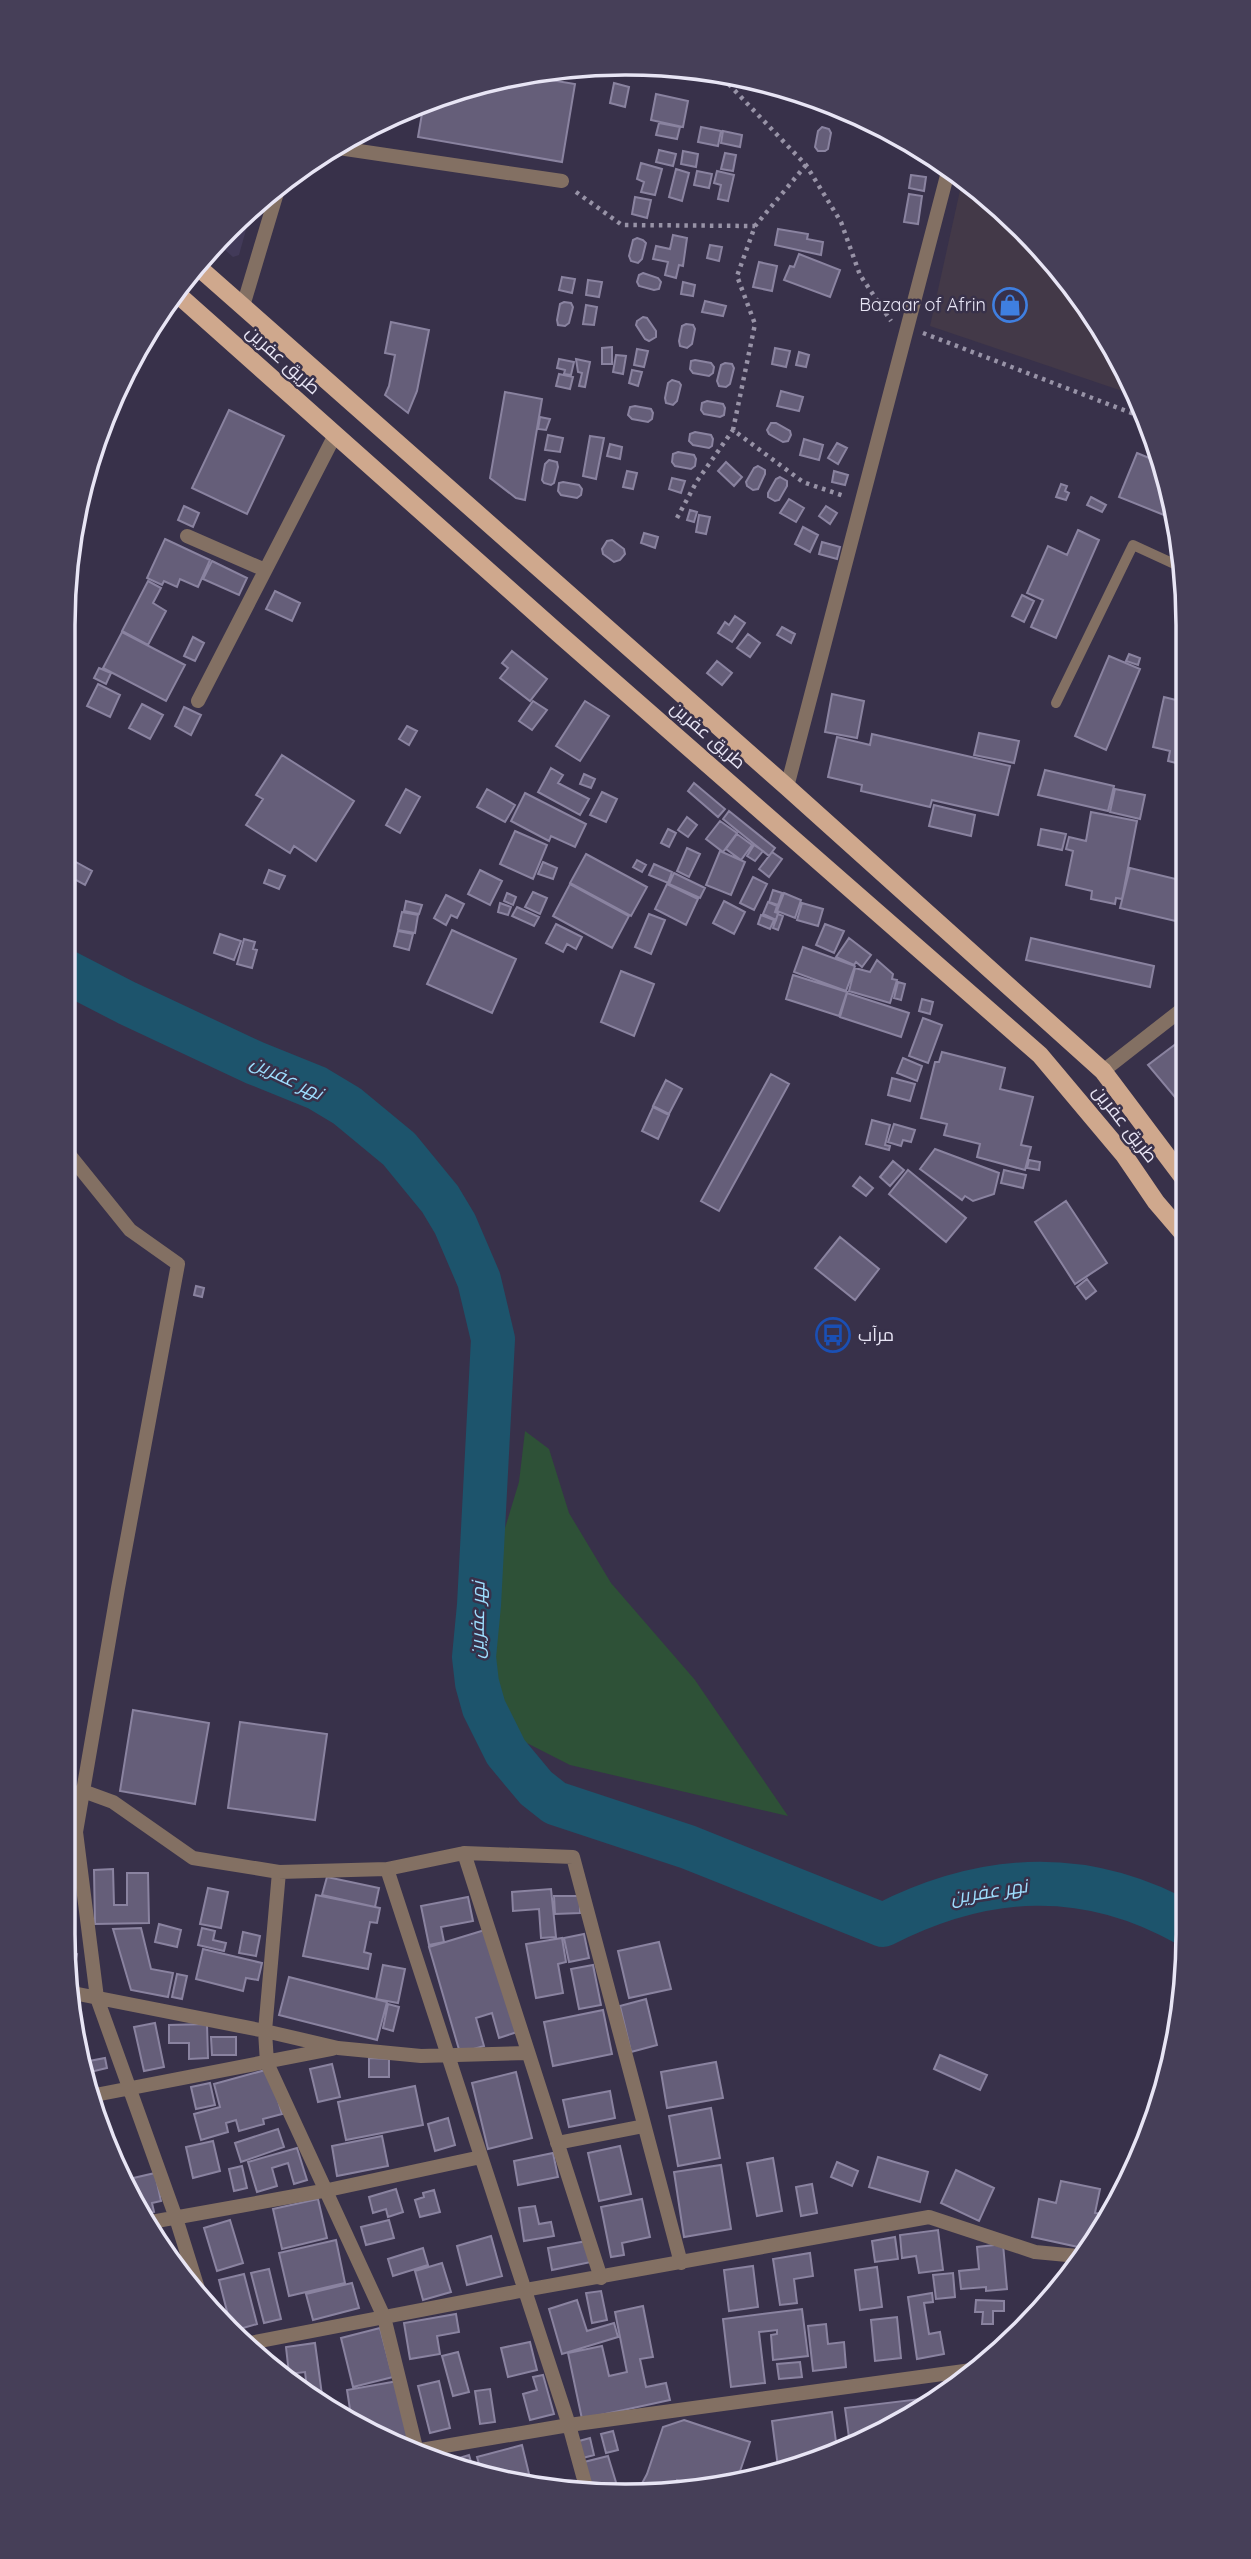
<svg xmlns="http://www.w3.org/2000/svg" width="1251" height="2559" font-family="Quicksand,Cairo,sans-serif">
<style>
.commercial{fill:#433948}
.built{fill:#423a59}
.green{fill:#2e5137}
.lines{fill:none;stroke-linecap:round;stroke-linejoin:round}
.river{stroke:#1d546c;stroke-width:44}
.building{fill:#655e79;stroke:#8a83a0;stroke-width:2}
.path{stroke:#9893a7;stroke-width:4.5;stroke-dasharray:3.5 5;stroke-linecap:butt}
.lane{stroke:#837063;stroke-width:10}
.street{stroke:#837063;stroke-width:14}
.primary{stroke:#cfa88d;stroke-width:18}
.labels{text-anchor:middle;stroke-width:5;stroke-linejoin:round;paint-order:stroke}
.poi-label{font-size:18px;fill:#e8e5f5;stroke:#38314a;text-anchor:end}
.street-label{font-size:18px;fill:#e8e5f5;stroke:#38314a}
.water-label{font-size:19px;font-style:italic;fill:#9dddfd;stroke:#38314a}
.rim{fill:none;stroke:#e8e5f5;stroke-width:3.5}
</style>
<rect width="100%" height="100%" fill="#38314a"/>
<path class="commercial" d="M963,177l109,106 65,113 -207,-70z"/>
<path class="built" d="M252,208l-13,47 -6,2 -17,-15 12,-15z"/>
<path class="green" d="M525,1431l24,18 20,64 42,70 84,97 93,136 -218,-51 -51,-26 -34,-55 17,-146 17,-56z"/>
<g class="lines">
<path class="river" d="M63,970l64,33 128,60 62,25 30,18 52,43 41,50 15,25 24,56 14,59 -14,266 -5,52 3,26 7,25 22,44 30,36 19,15 133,44 195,78c102,-52 203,-58 305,0"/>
</g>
<path class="building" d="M613,64l-2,10 -14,-3 1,-5z
M514,74l61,10 -13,78 -144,-25 6,-35z
M614,83l15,4 -4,20 -15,-4z
M656,94l32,7 -5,26 -32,-7z
M659,123l21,4 -3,12 -21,-4z
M701,127l20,4 -3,15 -20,-4z
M822,127l7,2 2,4 -3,16 -3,2h-7l-3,-4 3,-16z
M723,131l19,4 -2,12 -19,-4z
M659,150l17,4 -3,12 -17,-4z
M683,151l15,3 -2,13 -15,-3z
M725,153l11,2 -3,16 -12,-2z
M641,163l21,6 -7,26 -14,-3 3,-10 -7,-3z
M676,169l13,4 -7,28 -13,-4z
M697,171l15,3 -3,14 -15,-3z
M717,171l17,4 -6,26 -10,-2 3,-14 -7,-2z
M911,175l15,2 -2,14 -15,-3z
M909,194l13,2 -4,28 -14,-2z
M635,197l16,3 -4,18 -15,-4z
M778,229l30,5 -1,5 16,3 -2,13 -46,-10z
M673,235l14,3 -4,28 -4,-1 -3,13 -11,-3 3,-13 -15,-3 3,-13 14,3z
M637,238l6,2 3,3 -4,16 -4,4 -7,-2 -2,-5 4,-16z
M710,245l12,2 -3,14 -12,-3z
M799,254l41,16 -10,27 -46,-17 6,-14 4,1z
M759,262l18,4 -5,25 -19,-4z
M643,273l15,5 3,4 -2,7 -5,1 -15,-4 -2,-4 2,-7z
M562,277l13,2 -3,14 -13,-3z
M588,280l14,2 -3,15 -13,-2z
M683,282l12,3 -2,11 -12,-2z
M705,301l21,5 -3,10 -21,-4z
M564,302l7,1 2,4 -4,16 -4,3 -7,-1 -1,-5 3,-16z
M586,305l11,2 -3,18 -11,-1z
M643,317l4,1 9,13v6l-7,4 -4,-2 -9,-14 1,-4z
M391,322l38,8 -12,61 -9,22 -23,-18 4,-9 6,-31 -10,-2z
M686,324l7,1 2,4 -3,15 -5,4 -7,-2 -1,-5 3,-15z
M612,347v17h-10v-16z
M775,348l15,3 -4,16 -14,-3z
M637,349l11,2 -4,16 -10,-2z
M799,352l10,3 -3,12 -10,-2z
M616,355l10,1 -3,18 -10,-2z
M559,359l15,3 -3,13 -7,-1 1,-4 -8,-2z
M576,359l14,3 -5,25 -6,-1 3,-13 -4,-1z
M695,360l16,3 3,4 -1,6 -4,3 -16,-3 -3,-4 1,-8z
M725,363l7,1 2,4 -4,16 -4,3 -7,-1 -2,-5 4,-16z
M632,370l10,2 -4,14 -9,-3z
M559,374l14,3 -3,12 -14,-3z
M672,380l7,2 2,3 -4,16 -4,4 -7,-2 -1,-5 3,-15z
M781,391l22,6 -4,14 -22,-5z
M505,392l37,7 -17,101 -9,-2 -26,-20z
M707,401l16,3 2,4 -1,7 -4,2 -16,-3 -3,-4 1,-7z
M635,406l16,3 2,4 -1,6 -4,3 -16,-3 -4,-4 2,-8z
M229,410l55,26 -37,78 -55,-26z
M540,417l10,2 -4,11 -8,-1z
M771,423h5l14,8 1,4 -3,6 -5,1 -14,-8 -2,-4z
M695,432l16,3 2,4 -1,7 -3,2 -16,-3 -4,-4 1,-7z
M548,435l15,3 -3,14 -15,-2z
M590,436l14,2 -8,41 -13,-3z
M804,439l19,6 -4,15 -19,-5z
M837,443l10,5 -9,16 -10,-6z
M610,444l12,3 -2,12 -13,-3z
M678,452l16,3 2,4 -1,7 -4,3 -16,-3 -3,-4 1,-8z
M1137,453l22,9 15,57 -55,-22z
M549,460l8,2 1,5 -4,16 -3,2 -7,-2 -2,-3 3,-16z
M726,462l16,15 -8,9 -16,-15z
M758,466l7,4v4l-7,15 -5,1 -6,-4 -1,-4 8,-14z
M627,471l10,2 -4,16 -10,-2z
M834,471l14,4 -3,10 -13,-3z
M780,477l7,4v5l-8,14 -4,1 -7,-4v-4l8,-14z
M672,478l13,3 -4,12 -12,-4z
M563,482l16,3 3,4 -1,6 -4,3 -16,-3 -3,-4 1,-8z
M1061,484l6,2 -2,5 4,2 -3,7 -10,-3z
M1091,497l15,8 -4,7 -15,-7z
M789,499l15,9 -8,14 -16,-9z
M184,506l15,7 -6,14 -15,-7z
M826,506l11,7 -7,11 -11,-8z
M690,510l7,2 -3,10 -7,-2z
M699,515l11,2 -4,17 -10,-2z
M803,527l15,8 -8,17 -15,-8z
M1078,530l21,10 -43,98 -25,-11 12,-27 -16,-7 21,-47 19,9z
M644,533l14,4 -3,11 -14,-5z
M165,539l45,21 -12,27 -18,-8 -3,8 -13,-6 -2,4 -15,-7z
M612,540l12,9 1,5 -5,6 -6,2 -11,-8 -1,-5 5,-8z
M822,542l18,5 -3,12 -18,-5z
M212,561l35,17 -8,17 -36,-16z
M148,581l13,7 -8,15 13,8 -18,34 -26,-14z
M275,591l25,12 -8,18 -26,-12z
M1022,595l12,6 -10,21 -12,-6z
M735,616l10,7 -13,19 -14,-9 7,-11 4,3z
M782,627l13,7 -4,9 -14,-8z
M122,632l63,33 -19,36 -63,-33z
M748,634l12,9 -10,14 -13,-9z
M193,637l11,6 -9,18 -11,-5z
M512,651l35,28 -17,22 -30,-23 8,-10 -6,-5z
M1129,654l11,4 -2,7 -12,-4z
M1109,656l31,13 -34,81 -31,-14z
M717,661l15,12 -10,12 -15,-12z
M99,668l12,5 -5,11 -12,-6z
M98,684l22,11 -10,22 -23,-11z
M832,694l32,7 -7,37 -32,-6z
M1164,697l20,5v63l-16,-4 2,-10 -17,-4z
M533,701l14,9 -15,20 -13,-9z
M585,701l24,15 -29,45 -24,-15z
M142,704l21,11 -13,24 -21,-11z
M184,707l17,8 -10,20 -16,-9z
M407,726l10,5 -8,14 -10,-6z
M979,733l40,8 -5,22 -40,-8z
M872,734l138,32 -12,49 -66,-15 -2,7 -69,-16 1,-6 -34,-8 9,-40 33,8z
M282,755l72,46 -38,60 -22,-15 -4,7 -44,-28 17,-26 -7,-4z
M551,768l12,7 -5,8 31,16 -9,16 -42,-23z
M1045,770l69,16 -6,25 -70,-16z
M584,774l11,5 -4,9 -11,-4z
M694,783l31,26 -7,8 -30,-26z
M406,789l14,8 -20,36 -14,-8z
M487,789l28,16 -10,17 -28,-15z
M1115,789l30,6 -5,24 -30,-7z
M602,792l15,7 -11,23 -16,-7z
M525,793l61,31 -11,23 -24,-11 -2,5 -38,-20z
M934,805l41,10 -4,21 -42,-10z
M729,811l46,37 -6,8 -46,-37z
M1091,812l46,9 -15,78 -6,-1 -1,6 -24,-5 1,-8 -26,-6 7,-34 -7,-2 3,-12 17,4z
M687,817l10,8 -9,12 -10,-7z
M720,821l17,12 -14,19 -17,-13z
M668,829l8,4 -7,14 -8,-4z
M1041,829l25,5 -4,16 -24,-5z
M515,831l32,14 -14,34 -33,-15z
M737,834l15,11 -11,15 -15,-11z
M754,845l9,6 -8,10 -8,-5z
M687,848l13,6 -11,23 -12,-6z
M720,851l25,11 -14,33 -25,-10z
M772,852l10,7 -13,18 -10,-8z
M586,854l61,33 -16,29 -61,-33z
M65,856l27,15 -7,14 -22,-12z
M637,860l9,5 -4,7 -9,-5z
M543,862l14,6 -4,11 -15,-5z
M654,864l18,8 -4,11 -19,-8z
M1130,868l54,13v42l-64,-15z
M269,870l16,6 -6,13 -15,-6z
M480,870l22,11 -12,24 -22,-11z
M674,873l31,15 -5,10 -31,-14z
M753,877l14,7 -13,26 -14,-7z
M570,884l59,32 -17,32 -59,-32z
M667,884l31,15 -12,26 -31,-16z
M773,890l9,3 -4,12 -9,-3z
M533,892l14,6 -7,16 -15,-7z
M507,893l9,4 -3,8 -9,-4z
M784,893l17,7 -6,18 -18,-7z
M446,895l18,9 -7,14 -6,-3 -5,10 -12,-7z
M406,901l16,4 -3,9 -15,-3z
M724,901l21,11 -11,22 -21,-11z
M768,902l9,4 -2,6 3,1 -2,7 -13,-6z
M500,903l11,4 -3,8 -10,-3z
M802,903l21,6 -5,17 -21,-6z
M517,907l22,10 -5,9 -22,-10z
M402,912l16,3 -3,18 -17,-3z
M649,914l16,6 -14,34 -16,-7z
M778,914l5,2 -5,14 -5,-2z
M761,915l13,5 -4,9 -12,-5z
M556,924l26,13 -6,12 -9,-5 -4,8 -17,-9z
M825,924l19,7 -10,22 -18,-8z
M452,930l64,29 -24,54 -65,-29z
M398,931l15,3 -4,16 -15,-4z
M220,934l21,7 -7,19 -20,-7z
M849,938l22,17 -9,12 -6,-5 -2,3 -18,-8z
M1031,938l123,28 -4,21 -124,-27z
M244,939l11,3 -2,7 4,1 -5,18 -15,-4z
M803,947l52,19 -9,25 -52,-19z
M877,960l16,14 -1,5 5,1 -7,23 -41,-12 6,-23 15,4z
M621,971l33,13 -20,52 -33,-14z
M793,975l54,17 -8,24 -53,-17z
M898,982l7,2 -4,16 -7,-2z
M847,993l62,20 -8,24 -61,-20z
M922,999l11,3 -3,12 -11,-3z
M923,1018l19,7 -14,38 -19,-7z
M1185,1037v72l-37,-44z
M942,1052l63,16 -5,21 33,8 -12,48 10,2 -6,23 -48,-13 3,-13 -36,-9 3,-11 -26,-6 14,-56h4z
M903,1058l19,8 -5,15 -20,-8z
M771,1074l18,10 -70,127 -18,-10z
M892,1078l23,6 -5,17 -22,-6z
M666,1080l16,9 -13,25 -16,-8z
M653,1107l16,8 -11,24 -16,-8z
M872,1120l18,5 -5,20 5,1 -1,4 -23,-6z
M894,1124l21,6 -4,12 -8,-2 -2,6 -13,-4z
M935,1149l64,24 -5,21 -21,7 -8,-5 -3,4 -42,-31z
M1029,1160l11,2 -1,8 -12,-2z
M893,1161l11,9 -14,16 -10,-9z
M908,1170l58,48 -20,24 -57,-48z
M1004,1170l22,5 -3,13 -22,-5z
M860,1177l13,11 -7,8 -13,-10z
M1066,1201l41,62 -32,21 -40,-62z
M840,1237l39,32 -24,31 -40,-32z
M1087,1279l9,12 -10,8 -9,-12z
M196,1286l8,2 -2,9 -8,-2z
M133,1710l76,13 -14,81 -75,-13z
M240,1722l87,12 -12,86 -87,-12z
M113,1869l1,36h13v-32h21l1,50 -54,1 -1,-54z
M327,1877l52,11 -4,19 -53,-12z
M208,1888l20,4 -7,36 -21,-4z
M551,1889l5,48 -15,1 -2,-29 -26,2 -1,-19z
M316,1895l64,13 -3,15 -7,-1 -6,30 7,2 -3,15 -65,-13z
M554,1896h26v17l-25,1z
M468,1897l5,24 -32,6 3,15 -15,3 -8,-39z
M159,1924l22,6 -4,17 -22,-5z
M141,1928l10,41 22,4 -5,24 -37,-7 -18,-61z
M202,1928l13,3 -2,9 13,3 -2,8 -26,-6z
M488,1929l29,103 -18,6 -7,-25 -16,5 8,28 -24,7 -31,-106z
M243,1932l17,4 -4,20 -17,-3z
M584,1934l5,24 -20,4 -5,-24z
M562,1938l4,24 -8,2 5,29 -27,5 -10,-54z
M659,1942l12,47 -42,9 -11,-47z
M203,1949l59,14 -4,17 -12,-2 -3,13 -47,-12z
M66,1952l11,2 -5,27h-1z
M383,1965l22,4 -7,34 -22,-4z
M593,1965l8,40 -22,4 -8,-40z
M177,1974l10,2 -5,23 -10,-2z
M289,1977l98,25 -10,38 -98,-25z
M646,1999l11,46 -26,7 -11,-46z
M388,2004l11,3 -6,24 -10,-3z
M603,2010l9,44 -59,12 -9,-44z
M155,2023l9,44 -20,4 -10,-44z
M207,2024l1,34 -19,1v-16h-20v-18z
M211,2037h25v18h-24z
M82,2045h3l4,16 16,-3 2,10 -21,5z
M940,2055l47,20 -7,15 -46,-21z
M369,2058l20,1v18h-20z
M716,2062l7,36 -56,10 -6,-36z
M332,2064l8,33 -22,5 -8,-33z
M269,2069l13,45 -19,5 1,5 -25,7 -3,-11 -10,3 2,9 -27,8 -7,-26 26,-7 -6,-23z
M516,2072l16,66 -44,11 -16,-66z
M210,2083l5,22 -19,4 -5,-22z
M415,2086l8,39 -77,15 -8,-38z
M610,2091l5,27 -46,9 -6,-27z
M97,2102l9,29 -4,1 -9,-17 -2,-11z
M711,2108l9,50 -42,8 -9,-50z
M448,2118l7,27 -20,6 -7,-27z
M278,2129l6,18 -43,15 -6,-19z
M382,2136l6,30 -51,10 -5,-30z
M213,2141l7,30 -27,7 -7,-31z
M620,2146l11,48 -32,7 -11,-48z
M297,2148l10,32 -13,4 -6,-21 -16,5 5,18 -20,6 -9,-30z
M553,2153l5,24 -40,8 -4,-24z
M878,2157l50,15 -8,30 -51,-15z
M773,2158l9,53 -25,5 -10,-53z
M837,2162l21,9 -6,15 -21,-9z
M721,2165l10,64 -47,8 -10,-65z
M242,2166l5,22 -13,3 -5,-22z
M956,2170l38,18 -15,33 -38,-18z
M155,2173l6,28 -9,2 2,9 -8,1 -17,-34z
M1061,2181l39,8 -5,24 9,1 -21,34 -51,-11 7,-38 17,4z
M812,2184l5,29 -16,3 -5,-29z
M396,2189l7,23 -15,5 -2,-8 -13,4 -4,-16z
M434,2190l6,22 -20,5 -5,-17 9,-3 -1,-4z
M318,2199l9,39 -45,11 -9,-40z
M642,2199l8,38 -28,6 2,12 -13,2 -10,-50z
M535,2206l4,18 12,-2 3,14 -30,5 -5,-33z
M230,2220l13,43 -26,8 -13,-43z
M389,2220l5,18 -28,7 -5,-18z
M938,2230l5,40 -24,3 -3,-17 -14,2 -2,-23z
M491,2236l11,40 -35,9 -10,-39z
M895,2237l3,22 -23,3 -3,-21z
M336,2240l9,43 -56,13 -10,-43z
M587,2241l4,21 -39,8 -4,-22z
M1003,2244l4,45 -21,2v-4l-25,2 -2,-18 20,-2 -2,-22z
M172,2248l7,28 -14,-27z
M423,2248l5,17 -35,11 -5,-17z
M810,2253l3,23 -19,3 3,24 -17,2 -7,-46z
M442,2263l9,29 -28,8 -8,-29z
M753,2266l5,41 -29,4 -5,-41z
M877,2267l5,40 -22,3 -5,-40z
M269,2269l12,50 -17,4 -13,-50z
M953,2273l2,24 -19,2 -3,-24z
M244,2274l13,50 -21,6 -6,-7 -11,-43z
M352,2283l7,25 -46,12 -7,-26z
M601,2291l6,29 -15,3 -6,-30z
M932,2293l1,9 -9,1 5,31 11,-2 4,22 -27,5 -9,-62z
M577,2300l10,31 27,-8 4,14 -56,17 -13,-45z
M976,2300l28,1v10h-11v13h-11l1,-12h-8z
M643,2306l10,51 -13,2 6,28 20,-4 4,17 -88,19 -14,-66 34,-7 7,30 18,-4 -12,-60z
M802,2309l6,47 -35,4 -2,-25 6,-1v-4l-18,2 6,51 -34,4 -8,-68z
M456,2314l3,18 -22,4 3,18 -30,5 -6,-36z
M897,2317l4,41 -26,3 -4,-41z
M826,2324l2,20 16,-2 2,25 -33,4 -5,-45z
M380,2328l13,49 -40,10 -12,-49z
M530,2342l7,28 -29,7 -7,-29z
M315,2343l7,52 -14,2 -3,-25 -16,2 -3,-27z
M458,2352l11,40 -16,4 -11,-40z
M800,2362l2,15 -23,2 -2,-15z
M543,2375l11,39 -24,6 -7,-26 14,-4 -4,-13z
M398,2381l11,58 -19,4 -38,-21 -5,-32z
M439,2381l11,47 -20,5 -12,-47z
M490,2389l5,33 -15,2 -5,-33z
M920,2399l1,10 -46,29 -25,7 -5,-37z
M832,2412l5,37 -59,18 -6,-46z
M684,2420l66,22 -13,38 -33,9 -27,-9 -4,10 -34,-1 8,-15 16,-47z
M613,2431l5,19 -12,3 -5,-19z
M590,2438l4,17 -11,3 -4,-17z
M522,2445l8,33 -21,5 -27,-8 -5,-18z
M469,2455l5,17 -31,-9z
M608,2456l10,33 -26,-1 -8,-26z"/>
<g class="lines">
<path class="path" d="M717,72l89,93 35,57 19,53 31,46
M806,165l-51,61 -18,50 18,48 -22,106 70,52 41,14
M576,192l46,33 133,1
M923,333l224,86
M677,518l20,-37 36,-51"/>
<path class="lane" d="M1056,703l77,-158 50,23"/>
<path class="street" d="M332,147l230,34
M243,306l36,-120
M187,536l78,34
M198,701l137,-266
M787,787l162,-619
M1103,1071l82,-64
M63,1147l67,83 48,34 -60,324 -42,244 21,166 79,220 24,77
M63,1796l20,-5 30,11 80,56 86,14 108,-3 77,-16
M387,1869l182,556 17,62
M279,1872l-14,159 2,32 117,254 34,139
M73,1993l192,38 73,17 83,8 107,-3
M90,2096l242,-47
M557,2143l87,-17
M151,2222l177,-32 153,-33
M601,2278l-137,-425 109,4 108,406
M250,2343l275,-53 404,-73 106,35 43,4
M409,2452l160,-27 410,-56"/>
<path class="primary" d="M197,266l590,521 316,284 82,109
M175,292l383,341 482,422 84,100 32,47 30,35"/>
</g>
<defs>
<g id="shop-ring" transform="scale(1.75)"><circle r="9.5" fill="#38314a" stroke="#3f7fe0" stroke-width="1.5"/><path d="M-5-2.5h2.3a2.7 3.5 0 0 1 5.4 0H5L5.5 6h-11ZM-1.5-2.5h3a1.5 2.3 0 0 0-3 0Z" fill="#3f7fe0"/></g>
<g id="bus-ring" transform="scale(1.75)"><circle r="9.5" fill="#38314a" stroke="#1a4fb4" stroke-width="1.5"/><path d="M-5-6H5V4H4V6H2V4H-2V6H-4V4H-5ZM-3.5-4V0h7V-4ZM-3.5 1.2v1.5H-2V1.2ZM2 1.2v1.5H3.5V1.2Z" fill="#1a4fb4"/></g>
</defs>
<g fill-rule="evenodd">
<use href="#shop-ring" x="1010" y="305"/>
<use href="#bus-ring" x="833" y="1335"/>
</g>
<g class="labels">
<g class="poi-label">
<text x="986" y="311">Bazaar of Afrin</text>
<text x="858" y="1341" text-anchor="start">مرآب</text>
</g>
<g class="street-label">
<text transform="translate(283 360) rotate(42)" y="6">طريق عفرين</text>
<text transform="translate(708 735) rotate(41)" y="6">طريق عفرين</text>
<text transform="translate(1125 1124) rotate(52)" y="6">طريق عفرين</text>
</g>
<g class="water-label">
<text transform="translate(287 1077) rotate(26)" y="7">نهر عفرين</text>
<text transform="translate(477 1620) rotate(-89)" y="7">نهر عفرين</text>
<text transform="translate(989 1891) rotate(-9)" y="7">نهر عفرين</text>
</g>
</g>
<path d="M0 0H1251V2559H0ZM625 75H626A550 550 0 0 1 1176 625V1934A550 550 0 0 1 626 2484H625A550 550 0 0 1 75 1934V625A550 550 0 0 1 625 75Z" fill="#463f58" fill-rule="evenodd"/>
<path class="rim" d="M625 75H626A550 550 0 0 1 1176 625V1934A550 550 0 0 1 626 2484H625A550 550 0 0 1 75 1934V625A550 550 0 0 1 625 75Z"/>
</svg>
